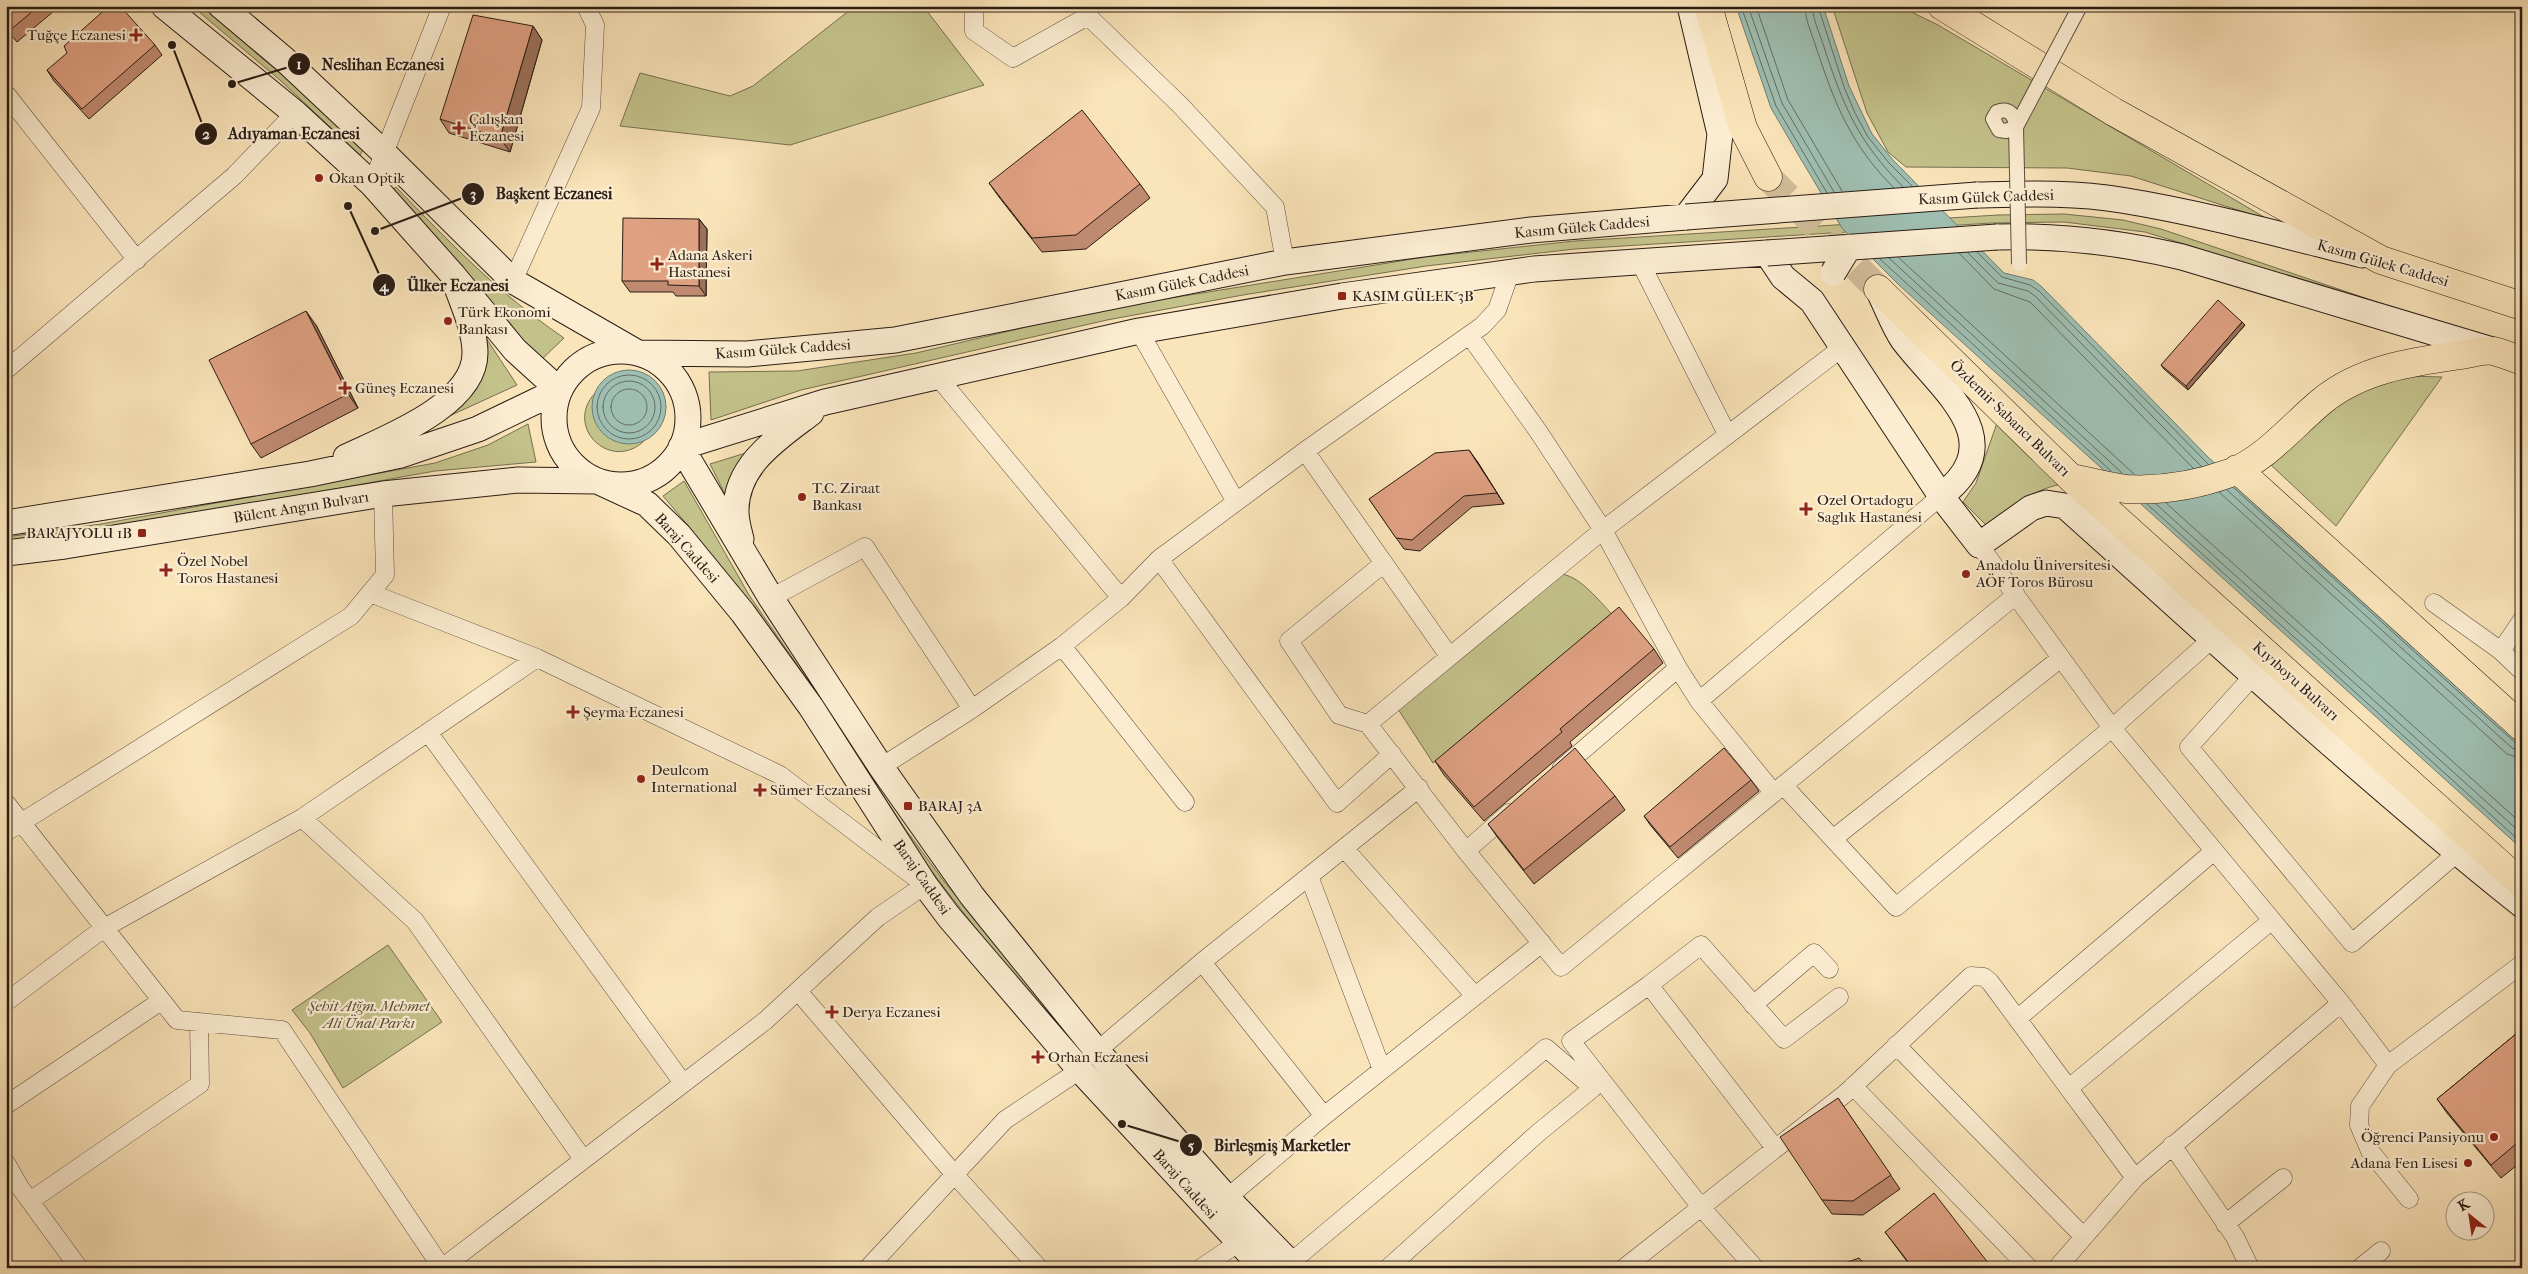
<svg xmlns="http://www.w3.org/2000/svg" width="2528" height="1274" font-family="'IM FELL French Canon',serif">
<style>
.green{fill:#c4c28b;stroke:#766f50}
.water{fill:#9ebeb1;stroke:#6f7d72}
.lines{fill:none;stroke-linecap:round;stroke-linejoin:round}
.shore{stroke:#646d62;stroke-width:1}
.primary-tunnel{stroke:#d0bc98;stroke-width:28;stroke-dasharray:28 14;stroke-linecap:butt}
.minor-casing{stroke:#5d4e3d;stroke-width:19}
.secondary-casing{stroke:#291c14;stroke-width:27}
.primary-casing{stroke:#291c14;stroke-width:29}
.minor{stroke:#fcedd2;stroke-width:18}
.secondary{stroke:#fcedd2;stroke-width:25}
.primary{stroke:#fae4b9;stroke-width:28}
.pedestrian-bridge-casing{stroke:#5d4e3d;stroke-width:16;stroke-linecap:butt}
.secondary-bridge-casing{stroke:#291c14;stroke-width:27;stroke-linecap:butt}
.pedestrian-bridge{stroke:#fcedd2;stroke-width:14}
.secondary-bridge{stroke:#fcedd2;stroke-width:25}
.wall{fill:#c08a70;stroke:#291c14}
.shaded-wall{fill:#9c715b;stroke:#291c14}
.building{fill:#dfa182;stroke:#291c14}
.poi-dot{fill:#8f2418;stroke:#fcedd2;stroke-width:2}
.labels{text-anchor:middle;stroke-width:4.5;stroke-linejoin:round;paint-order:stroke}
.poi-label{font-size:15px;fill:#291c14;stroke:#fcedd2;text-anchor:start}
.street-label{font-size:15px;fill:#291c14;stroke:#fcedd2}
.park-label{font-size:15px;font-style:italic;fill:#584e38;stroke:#fcedd2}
.leader{fill:none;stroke:#291c14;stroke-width:2}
.callout-dot{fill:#291c14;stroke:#fcedd2;stroke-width:2}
.mark-label{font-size:15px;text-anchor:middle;font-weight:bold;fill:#fff}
.callout-label{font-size:16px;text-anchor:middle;font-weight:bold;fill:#291c14;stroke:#fcedd2;stroke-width:4.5;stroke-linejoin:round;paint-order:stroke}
</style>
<rect width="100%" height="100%" fill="#fae4b9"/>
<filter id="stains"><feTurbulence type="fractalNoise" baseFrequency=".004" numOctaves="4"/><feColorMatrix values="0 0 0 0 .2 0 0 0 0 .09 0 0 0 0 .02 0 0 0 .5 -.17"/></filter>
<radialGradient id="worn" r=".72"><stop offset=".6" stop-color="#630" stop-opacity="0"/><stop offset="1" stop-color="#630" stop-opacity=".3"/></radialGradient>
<path class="green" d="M192,6h9l86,73 76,71 -3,5 -79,-74z
M855,6h68l61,79 -194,60 -170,-19 20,-53 90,23 23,-10z
M1832,6h67l39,19 331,195 -138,-44 -64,-8 -161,-1 -18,-15 -21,-39z
M396,187c55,57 102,106 168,151l-24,23 -149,-169z
M2064,214l59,6 38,9 272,92 -288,-89 -81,-10 -72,1 -417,26 -149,17 -183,29 -136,25 -306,70 -90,30 -2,-48 88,-1 119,-18 187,-44 322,-52 150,-16 423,-26z
M478,326l39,59 -72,33z
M2407,376l35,1 -106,149 -65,-61 8,-14 55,-51z
M605,385l47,47c-37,52 -100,-12 -47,-47z
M1997,423l65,61c-34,7 -48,22 -71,46l-28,-28 13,-19z
M528,424l8,38 -101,9 -334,60 -95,12v-6l95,-13 334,-61 53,-18z
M749,452l-19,52 -20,-40z
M684,481l65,114 58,84 99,151 37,50 174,212c-75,-83 -151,-170 -215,-262 -79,-114 -148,-229 -239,-334z
M1562,574c20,4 36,26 50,40l-179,149 -35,-54z
M388,945l54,77 -99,66 -33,-55 -18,-23z"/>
<path class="water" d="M1736,6h87l26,80 23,48 21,26 111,113 29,7 9,7 166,170 314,285v107l-623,-564 -57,-57 -43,-72 -28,-48z
M592 407a37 37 0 1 1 74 0a37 37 0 1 1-74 0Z"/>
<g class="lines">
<path class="shore" d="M1741,6l35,100 51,87
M1748,6l34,97 52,89
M1756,6l32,94 54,91
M1805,6c0,14 7,28 11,41 19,57 34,97 78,141
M1812,6c1,14 8,28 12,41 20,61 34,94 79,140
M1818,6l26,81 11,26 13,24 21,26 23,23
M1977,252l25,25 28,8 9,6 169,173
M1959,253l35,36 36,13 163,166
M1968,253l30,30 30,8 7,5 166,170
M1889,258l233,215
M1899,258l235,216
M1880,259l231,212
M597 407a32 32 0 1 1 64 0a32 32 0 1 1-64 0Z
M603 407a26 26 0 1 1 52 0a26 26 0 1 1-52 0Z
M611 407a18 18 0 1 1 36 0a18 18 0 1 1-36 0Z
M2234,488l248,225 35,31 5,1
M2227,490l285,258 10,4
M2219,492l288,262 15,5
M2166,503l356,321
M2147,504l375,339
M2156,504l366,330"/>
<path class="primary-tunnel" d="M1768,177l110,112"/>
<g class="minor-casing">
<path id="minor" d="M974,6v25l39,27 75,-42 92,89 95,102 10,55
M6,94l131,166
M372,184l70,-178
M1640,262l87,172
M513,281l78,-173 4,-83 -9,-19
M1139,331l97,171
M1470,336l68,95 65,99 75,138 21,33 74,91
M6,370l228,-194 61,-63
M938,377l183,221
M1305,451l144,205
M1979,545l133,183 229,275 47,62
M1159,559l178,244 55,-49
M1384,563l-95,78 50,74 29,9 98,127 95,116 455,-372
M771,598l94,-51 107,162
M2434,603l67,48 21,20
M1062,646l123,156
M2501,651l21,-31
M2253,676l-64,71 163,196 105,-90
M1699,701l242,-205
M1368,724l235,-194 240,-183
M428,732l255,351
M881,767l91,-58 90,-63 59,-48 38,-39 146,-108 177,-125 15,-16 13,-37
M1561,769l117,-101
M1783,785l113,122 216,-179 100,-89
M6,803l171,217 105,10 160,238 323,-247 113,-104 47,-32 -145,-110 -243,-117 -167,-65
M302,818l113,103 168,238
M6,832l345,-216 34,-41 -2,-81
M1834,838l227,-180
M1344,848l131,148
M1466,851l43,-38
M1309,876l73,194
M1202,962l122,154
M1649,985l52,-40 83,94 55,-42
M798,991l157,184 84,93
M6,1002l98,-74 198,-110 235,-160
M1753,1005l61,-52 15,16
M2017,1019l196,-167
M1896,1045l188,192
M1097,1051l105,-89 217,-174
M1853,1086l176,182
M2069,1088l202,-167
M6,1105l155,-104
M2172,1145l63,92 15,31
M6,1163l13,23 60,82
M1227,1198l97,-82 218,-173
M2409,1199l-39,-48 -11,-26 1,-19 28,-41 134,-101
M30,1201l170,-117 -1,-62
M2225,1224l58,-46
M1290,1263l256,-215 47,40 -55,45 -150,135
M868,1268l137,-148 75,-50
M1201,1268l37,-25
M1624,1268l222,-175 125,-117 13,1 6,5 145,196
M1755,1268l-55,-62 -129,-165 78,-56 126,163
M2057,1268l78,-90 206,-175
M2360,1268l21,-17"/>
</g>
<g class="secondary-casing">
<path id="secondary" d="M164,6l131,107 77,71 81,91 62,75 44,40
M221,6l63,53 99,93 130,129 125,72 109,1 148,-14 390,-78 246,-32 155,-13 29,-38 5,-45 -30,-128
M1977,195c48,-1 97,-3 144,5 81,13 161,35 241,55
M1997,237c64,-2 122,5 185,20l310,93
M1881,296c7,14 13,31 22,44 38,50 111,100 38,156
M554 418a67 67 0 1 1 134 0a67 67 0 1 1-134 0Z
M681,447l144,-45 314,-71 203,-35 192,-27 233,-16 16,24 29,24 129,195 38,49 52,-37 15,-5 19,3c151,135 299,273 457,399
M681,447l90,151 110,169 91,129 125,155 130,147 68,70
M346,457c40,-19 129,-52 129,-104 0,-21 -10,-44 -17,-63
M6,523l304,-49 91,-19 77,-26 81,-39
M741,539c-2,-8 -5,-18 -5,-27 -1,-47 42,-74 75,-99
M6,553l59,-7 318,-52 135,-14 79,1 50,23 32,31 64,78 68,94 114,178 24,32 131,153 183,198"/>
</g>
<g class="primary-casing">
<path id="primary" d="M1708,6l35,122 25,49
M1942,6l172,106 267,148 141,46
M1878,289l193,189 451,406
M2237,469l285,258
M2071,478c18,3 37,9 55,11 35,2 71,-4 104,-16 36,-14 63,-48 92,-72 39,-32 89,-39 138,-46 10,-1 24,-6 33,-4 10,2 20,7 29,10"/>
</g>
<use href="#minor" class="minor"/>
<use href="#secondary" class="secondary"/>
<use href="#primary" class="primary"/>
<g class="pedestrian-bridge-casing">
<path id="pedestrian-bridge" d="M2019,264l-3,-137c-1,-12 -7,-20 -19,-15l-4,7 6,11 7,1 10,-4 64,-121"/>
</g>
<g class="secondary-bridge-casing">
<path id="secondary-bridge" d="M1686,217l291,-22
M1767,253l230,-16
M1833,273l16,-26"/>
</g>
<use href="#pedestrian-bridge" class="pedestrian-bridge"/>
<use href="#secondary-bridge" class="secondary-bridge"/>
</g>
<path class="wall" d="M6,6h54l-43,36 -11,-13z
M533,26l9,14 -32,112 -61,-19 -9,-14z
M155,45l7,10 -73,64 -35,-38 -7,-11z
M989,183l151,1 10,14 -64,51 -44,3 -43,-55z
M699,219l8,10 -1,67h-30l-3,-4h-43l-8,-11z
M2242,322l3,3 -57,65 -24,-21 -3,-4z
M316,325l42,83 -97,50 -10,-14z
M1477,461l27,43 -32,3 -52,44 -16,-2 -35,-50z
M1654,649l9,14 -93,79 2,4 -88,75 -40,-46 -9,-14z
M1751,780l8,11 -81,67 -27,-32 -7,-10z
M1615,796l10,14 -91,74 -36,-46 -10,-14z
M2522,1029v132l-21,17 -54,-65 -10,-14z
M1838,1098l62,91 -37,26 -31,-1 -10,-14z
M1885,1232l107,36h-80z"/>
<path class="shaded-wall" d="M533,26l9,14 -32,112 -10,-14z
M699,219l8,10 -1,67 -7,-10z
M306,311l10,14 42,83 -10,-14z
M2242,322l3,3 -57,65 -2,-4z
M1469,450l8,11 27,43 -7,-11z"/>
<path class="building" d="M6,6h33l-30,25 -3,-4z
M109,6h11l35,39 -73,64 -35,-39 20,-17 -3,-7z
M473,15l60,11 -33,112 -60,-19z
M1082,110l58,74 -64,51 -44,3 -43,-55z
M623,218l76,1v67l-31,-1v-4h-46z
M2218,300l24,22 -56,64 -25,-21z
M306,311l42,83 -97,50 -42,-84z
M1469,450l28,43 -33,3 -52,44 -16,-2 -27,-39 66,-46z
M1619,607l35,42 -94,80 2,3 -88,75 -39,-46z
M1575,748l40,48 -91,74 -36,-46z
M1724,748l27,32 -81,67 -26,-31z
M2522,1029v74l-6,5 6,7v24l-31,26 -54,-66z
M1838,1098l53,77 -38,26 -31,-1 -42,-63z
M1934,1193l58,75h-79l-28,-36z
M1859,1258l9,10h-37z
M1240,1264l3,4h-7z"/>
<g class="poi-dot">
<path d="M133.5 27.5h5v5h5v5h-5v5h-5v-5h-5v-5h5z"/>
<path d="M456.5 120.5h5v5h5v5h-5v5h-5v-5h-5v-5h5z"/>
<circle cx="319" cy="178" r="5"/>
<path d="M654.5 256.5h5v5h5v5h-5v5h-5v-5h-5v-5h5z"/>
<rect x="1337" y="291" width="10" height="10" rx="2.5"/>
<circle cx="448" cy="321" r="5"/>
<path d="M342.5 380.5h5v5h5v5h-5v5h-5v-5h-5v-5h5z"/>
<circle cx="802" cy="497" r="5"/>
<path d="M1803.5 501.5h5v5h5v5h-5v5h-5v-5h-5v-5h5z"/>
<rect x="137" y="528" width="10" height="10" rx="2.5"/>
<path d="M163.5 562.5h5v5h5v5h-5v5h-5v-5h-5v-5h5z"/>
<circle cx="1966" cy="574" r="5"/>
<path d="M570.5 704.5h5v5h5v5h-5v5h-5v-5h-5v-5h5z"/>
<circle cx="641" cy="779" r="5"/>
<path d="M757.5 782.5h5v5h5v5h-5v5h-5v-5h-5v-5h5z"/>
<rect x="903" y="801" width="10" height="10" rx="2.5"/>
<path d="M829.5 1004.5h5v5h5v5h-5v5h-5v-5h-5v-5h5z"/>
<path d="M1035.5 1049.5h5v5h5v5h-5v5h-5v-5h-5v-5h5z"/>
<circle cx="2494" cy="1137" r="5"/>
<circle cx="2468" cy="1163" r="5"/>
</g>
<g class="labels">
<g class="poi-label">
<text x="126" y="40" text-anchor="end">Tuğçe Eczanesi</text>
<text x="469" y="124">Çalışkan<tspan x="469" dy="17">Eczanesi</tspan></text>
<text x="329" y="183">Okan Optik</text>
<text x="668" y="260">Adana Askeri<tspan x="668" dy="17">Hastanesi</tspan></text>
<text x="1352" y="301">KASIM GÜLEK 3B</text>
<text x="458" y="317">Türk Ekonomi<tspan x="458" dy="17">Bankası</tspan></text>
<text x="355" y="393">Güneş Eczanesi</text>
<text x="812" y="493">T.C. Ziraat<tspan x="812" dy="17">Bankası</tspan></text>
<text x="1817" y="505">Ozel Ortadogu<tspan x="1817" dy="17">Saglık Hastanesi</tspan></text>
<text x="132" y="538" text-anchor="end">BARAJYOLU 1B</text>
<text x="177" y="566">Özel Nobel<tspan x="177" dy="17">Toros Hastanesi</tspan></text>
<text x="1976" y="570">Anadolu Üniversitesi<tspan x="1976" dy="17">AÖF Toros Bürosu</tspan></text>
<text x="583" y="717">Şeyma Eczanesi</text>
<text x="651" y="775">Deulcom<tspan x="651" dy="17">International</tspan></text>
<text x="770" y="795">Sümer Eczanesi</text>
<text x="918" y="811">BARAJ 3A</text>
<text x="842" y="1017">Derya Eczanesi</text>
<text x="1048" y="1062">Orhan Eczanesi</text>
<text x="2484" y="1142" text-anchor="end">Öğrenci Pansiyonu</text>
<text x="2458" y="1168" text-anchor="end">Adana Fen Lisesi</text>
</g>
<g class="street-label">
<text transform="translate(1986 197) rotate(-2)" y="5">Kasım Gülek Caddesi</text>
<text transform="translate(1582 227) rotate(-5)" y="5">Kasım Gülek Caddesi</text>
<text transform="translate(2383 263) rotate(16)" y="5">Kasım Gülek Caddesi</text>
<text transform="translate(1182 283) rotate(-11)" y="5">Kasım Gülek Caddesi</text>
<text transform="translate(783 349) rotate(-4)" y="5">Kasım Gülek Caddesi</text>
<text transform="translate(2010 418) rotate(44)" y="5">Özdemir Sabancı Bulvarı</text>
<text transform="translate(301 507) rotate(-9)" y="5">Bülent Angın Bulvarı</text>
<text transform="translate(687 548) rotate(48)" y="5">Baraj Caddesi</text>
<text transform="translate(2296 681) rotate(42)" y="5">Kıyıboyu Bulvarı</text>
<text transform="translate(922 877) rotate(55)" y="5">Baraj Caddesi</text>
<text transform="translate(1185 1184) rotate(48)" y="5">Baraj Caddesi</text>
</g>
<g class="park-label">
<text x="369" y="1011">Şehit Atğm. Mehmet<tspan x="369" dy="17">Ali Ünal Parkı</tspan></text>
</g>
</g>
<path class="leader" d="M232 84L299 64M172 45L206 134M375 231L473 194M348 206L384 285M1122 1124L1191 1145"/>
<g class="callout-dot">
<circle cx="232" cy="84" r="5"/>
<circle cx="172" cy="45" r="5"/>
<circle cx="375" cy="231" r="5"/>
<circle cx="348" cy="206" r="5"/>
<circle cx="1122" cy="1124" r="5"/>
<circle cx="299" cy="64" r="12"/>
<circle cx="206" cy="134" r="12"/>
<circle cx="473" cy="194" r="12"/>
<circle cx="384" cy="285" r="12"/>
<circle cx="1191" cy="1145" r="12"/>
</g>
<g class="mark-label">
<text x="299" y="69">1</text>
<text x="206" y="139">2</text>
<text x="473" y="199">3</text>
<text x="384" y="291">4</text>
<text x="1191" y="1150">5</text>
</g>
<g class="callout-label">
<text x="383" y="70">Neslihan Eczanesi</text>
<text x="294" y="139">Adıyaman Eczanesi</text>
<text x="554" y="199">Başkent Eczanesi</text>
<text x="458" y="291">Ülker Eczanesi</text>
<text x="1282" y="1151">Birleşmiş Marketler</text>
</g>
<rect width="2528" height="1274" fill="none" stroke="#fae4b9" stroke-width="25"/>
<rect x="8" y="8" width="2513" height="1259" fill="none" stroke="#291c14" stroke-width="2.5"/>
<rect x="12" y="12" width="2503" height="1249" fill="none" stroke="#291c14"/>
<g transform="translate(2470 1216) rotate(330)"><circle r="24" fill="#fcedd2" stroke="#a89986"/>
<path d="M0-4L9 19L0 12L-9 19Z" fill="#8f2418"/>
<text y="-8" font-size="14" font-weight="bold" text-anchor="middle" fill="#291c14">K</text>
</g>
<rect width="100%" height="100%" filter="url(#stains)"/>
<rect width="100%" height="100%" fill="url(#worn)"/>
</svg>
